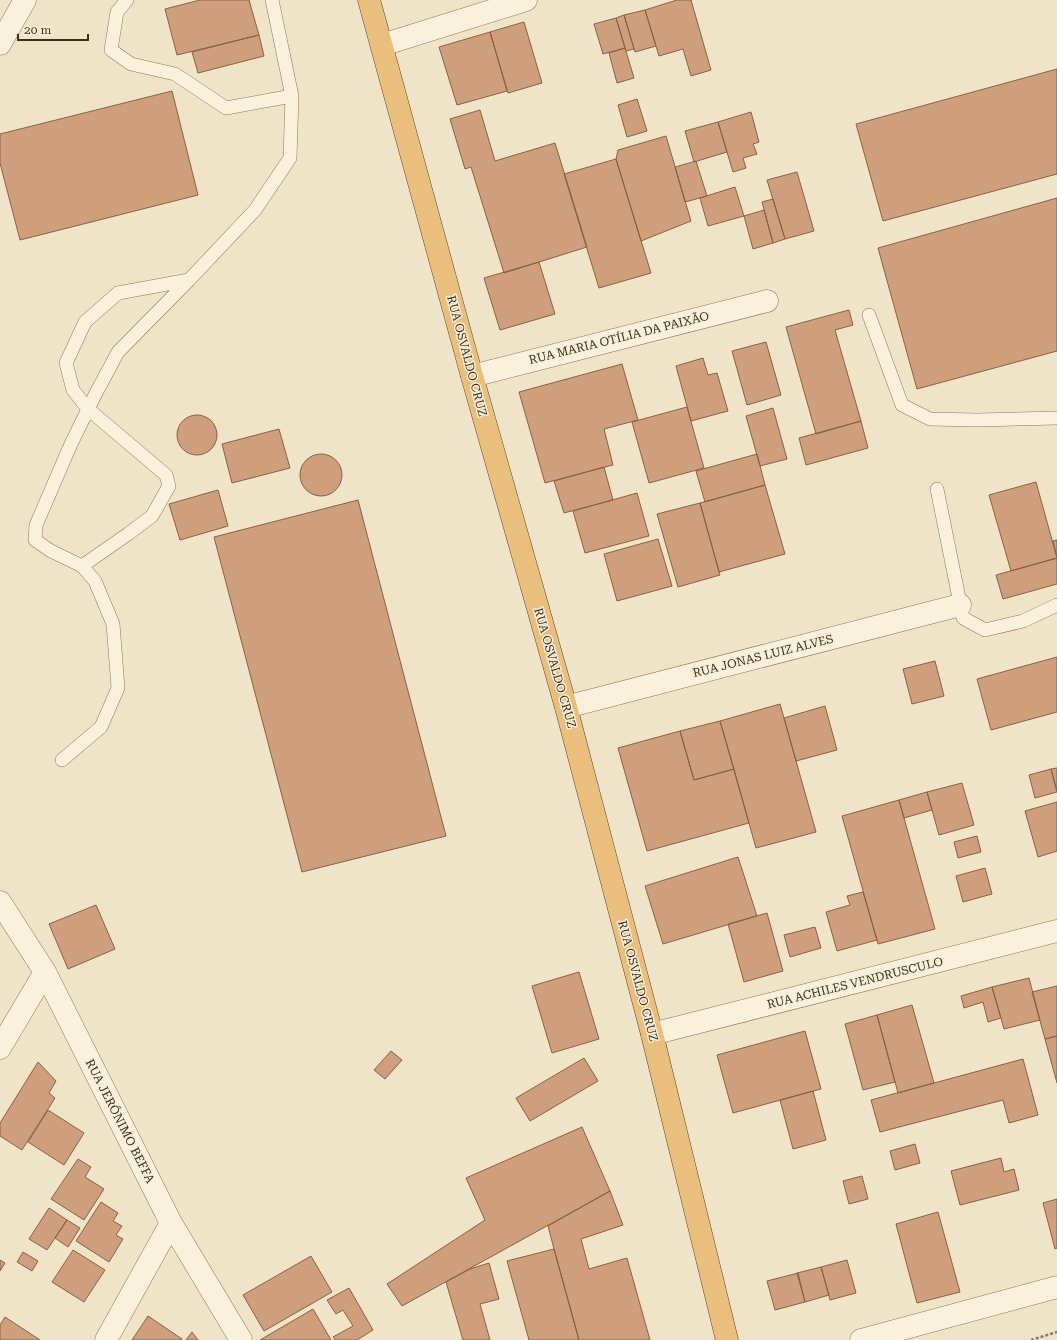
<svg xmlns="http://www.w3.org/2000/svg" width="1057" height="1340" font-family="'Roboto Serif',serif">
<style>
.building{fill:#cf9f7d;stroke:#8d5f41}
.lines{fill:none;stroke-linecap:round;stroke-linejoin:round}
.service-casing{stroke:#8d765c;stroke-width:14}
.minor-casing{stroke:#8d765c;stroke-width:23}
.trunk-casing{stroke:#5b4430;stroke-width:23}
.path{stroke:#8d765c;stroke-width:2.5;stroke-dasharray:3 2;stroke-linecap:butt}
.service{stroke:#faf1dc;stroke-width:13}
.minor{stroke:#faf1dc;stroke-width:22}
.trunk{stroke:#eabe7c;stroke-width:22}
.labels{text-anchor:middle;stroke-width:3;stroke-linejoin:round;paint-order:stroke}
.street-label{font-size:12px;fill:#3d2e20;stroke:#f7eed8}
</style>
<rect width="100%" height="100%" fill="#f0e4c8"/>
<path class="building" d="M200,0h49l10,35 -82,20 -12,-46z
M677,0h14l20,70 -20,6 -8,-27 -24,7 -14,-46z
M645,10l11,36 -21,6 -11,-37z
M624,15l10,34 -8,2 -10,-33z
M616,18l9,30 -22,6 -9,-30z
M524,22l18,61 -34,10 -18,-61z
M490,32l17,59 -50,14 -18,-58z
M259,35l5,21 -66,17 -6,-21z
M625,48l9,30 -17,5 -8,-30z
M1057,69v105l-174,47 -27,-97z
M172,91l26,104 -178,45 -20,-77v-29z
M637,99l10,32 -20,6 -9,-32z
M480,110l15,51 60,-18 32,104 -83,26 -33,-106 -6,2 -15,-50z
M751,112l8,30 -6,2 4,10 -14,4 3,10 -13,4 -15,-50z
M718,122l9,30 -33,10 -9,-31z
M666,136l25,85 -50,20 -25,-82 2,-9z
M616,159l35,114 -52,15 -35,-114z
M696,161l11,35 -22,6 -10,-35z
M797,172l17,59 -29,8 -18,-59z
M735,187l9,29 -36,10 -8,-28z
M1057,198v153l-140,38 -39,-141z
M773,199l12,40 -12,4 -11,-41z
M764,210l9,33 -20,6 -9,-33z
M539,262l16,52 -55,16 -16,-52z
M849,310l4,15 -18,5 26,91 -45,13 -30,-107z
M766,342l15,53 -34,10 -15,-54z
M703,358l5,17 9,-2 11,38 -37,10 -15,-55z
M622,364l16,56 -34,9 9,36 -68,18 -26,-91z
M687,407l17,61 -55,15 -17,-61z
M773,408l14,51 -27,7 -14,-50z
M177 435a20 20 0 1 1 40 0a20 20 0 1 1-40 0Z
M861,421l7,27 -62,17 -7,-27z
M279,429l11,39 -58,15 -10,-39z
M300 475a21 21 0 1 1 42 0a21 21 0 1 1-42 0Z
M757,454l8,31 -60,17 -9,-31z
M604,467l9,33 -49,13 -10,-32z
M1036,482l21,76 -46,13 -22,-76z
M765,485l20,69 -66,18 -19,-69z
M218,490l10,36 -48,14 -11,-36z
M637,493l12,43 -64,17 -12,-42z
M358,500l88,336 -144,36 -88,-335z
M700,503l20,72 -42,12 -21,-73z
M658,539l14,47 -55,15 -13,-47z
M1057,540v17l-4,-16z
M1057,558v26l-54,15 -7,-24z
M1057,657v55l-66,18 -14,-51z
M935,661l9,35 -32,8 -9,-35z
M780,704l36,128 -60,16 -36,-127z
M825,706l12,44 -41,11 -12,-43z
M720,721l14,48 -40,11 -14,-49z
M680,731l14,49 40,-11 15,54 -102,28 -29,-103z
M1057,768v23l-6,-22z
M1051,769l6,23 -22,6 -6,-23z
M962,783l12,42 -35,10 -12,-43z
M927,792l5,18 -28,8 -5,-18z
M899,800l36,129 -57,15 -36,-128z
M1057,802v49l-19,6 -13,-46z
M977,836l4,16 -23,6 -4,-16z
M738,857l19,59 -94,28 -18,-58z
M985,868l7,26 -29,8 -7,-26z
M863,892l14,48 -40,11 -11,-39 24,-7 -3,-9z
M96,905l19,44 -47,20 -19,-45z
M767,913l16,58 -39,11 -16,-58z
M815,927l6,21 -31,9 -6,-22z
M579,972l20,67 -47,14 -20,-67z
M1029,978l11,42 -36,9 -12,-42z
M1057,986v50l-12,3 -13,-47z
M992,987l9,31 -13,4 -5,-20 -19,6 -3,-12z
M912,1005l22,78 -36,10 -21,-78z
M877,1015l18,67 -32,8 -18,-66z
M805,1031l16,58 -88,24 -16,-58z
M1057,1036v47l-12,-44z
M391,1051l11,9 -17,19 -11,-9z
M584,1058l14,23 -68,40 -14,-23z
M1023,1059l15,56 -29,8 -6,-23 -123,32 -9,-32z
M38,1062l18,19 -7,12 6,5 -33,52 -22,-14v-13z
M813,1091l13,49 -33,9 -13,-49z
M48,1110l36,23 -20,32 -36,-23z
M582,1127l28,64 -208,115 -15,-22 98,-64 -19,-42z
M915,1144l5,19 -25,7 -5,-19z
M1001,1158l3,14 10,-3 5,21 -59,15 -9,-34z
M78,1159l13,8 -6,10 19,12 -20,31 -33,-21z
M862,1176l6,23 -19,5 -6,-23z
M610,1191l13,34 -42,14 8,30 38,-11 23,82h-71l-25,-91 -6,-23z
M1057,1199v49l-2,1 -12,-46z
M101,1202l17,11 -5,8 9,5 -6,9 7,4 -14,23 -33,-21z
M49,1208l18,12 -20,30 -18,-11z
M938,1212l22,80 -43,11 -21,-79z
M67,1220l13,8 -12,19 -13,-9z
M554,1249l25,91h-50l-22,-79z
M73,1250l32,20 -21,32 -32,-20z
M23,1252l15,9 -6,10 -15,-9z
M311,1256l21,36 -68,39 -21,-36z
M0,1260l5,3 -5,8z
M847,1260l9,33 -26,7 -9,-33z
M489,1263l10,36 -19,5 10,36h-27l-17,-58 24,-13z
M821,1267l8,28 -24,7 -8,-29z
M798,1273l7,29 -30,8 -8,-29z
M349,1288l24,42 -16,10h-22l-2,-3 20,-11 -10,-16 -7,4 -9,-14z
M313,1309l18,31h-71z
M148,1316l34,23 -1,1h-49z
M5,1317l35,23h-40v-15z
M192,1332l6,8h-12z"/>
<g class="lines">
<g class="service-casing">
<path id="service" d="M127,0l-10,12 -6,38 20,14 44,10 51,34 66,-12
M869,315l33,90 28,14 47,1 80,-2
M937,489l26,129 22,12 38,-9 34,-16
M82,566l46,-32 24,-18 17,-30 -3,-11 -78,-66 -15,-19 -7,-27 19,-41 33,-29 71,-13
M62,760l39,-33 17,-39 -5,-64 -18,-43 -13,-15 -31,-15 -16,-11 1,-15 35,-81 24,-49 23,-43 71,-72 66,-70 35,-52 2,-62 -20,-96"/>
</g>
<g class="minor-casing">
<path id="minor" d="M0,44l25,-44
M382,45l144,-45
M472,376l295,-75
M566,707l394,-102
M0,902l45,70 126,251 70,117
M652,1034l405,-103
M0,1048l45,-76
M106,1340l65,-117
M861,1340l196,-53"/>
</g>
<g class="trunk-casing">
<path id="trunk" d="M369,0l103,376 94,331 86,327 75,306"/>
</g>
<path class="path" d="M1031,1340l26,-8"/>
<use href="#service" class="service"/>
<use href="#minor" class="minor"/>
<use href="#trunk" class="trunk"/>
</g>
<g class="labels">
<g class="street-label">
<text transform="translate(619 338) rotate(-14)" y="4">RUA MARIA OTÍLIA DA PAIXÃO</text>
<text transform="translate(467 356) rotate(75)" y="4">RUA OSVALDO CRUZ</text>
<text transform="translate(763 656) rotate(-14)" y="4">RUA JONAS LUIZ ALVES</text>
<text transform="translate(555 668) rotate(74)" y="4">RUA OSVALDO CRUZ</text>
<text transform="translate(638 981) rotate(75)" y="4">RUA OSVALDO CRUZ</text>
<text transform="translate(855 983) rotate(-14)" y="4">RUA ACHILES VENDRUSCULO</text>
<text transform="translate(120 1121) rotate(63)" y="4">RUA JERÔNIMO BEFFA</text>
</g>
</g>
<path d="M18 34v6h70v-6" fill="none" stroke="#3d2e20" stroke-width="2"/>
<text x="24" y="34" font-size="12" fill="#3d2e20" stroke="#f7eed8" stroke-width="3" paint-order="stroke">20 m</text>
</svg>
